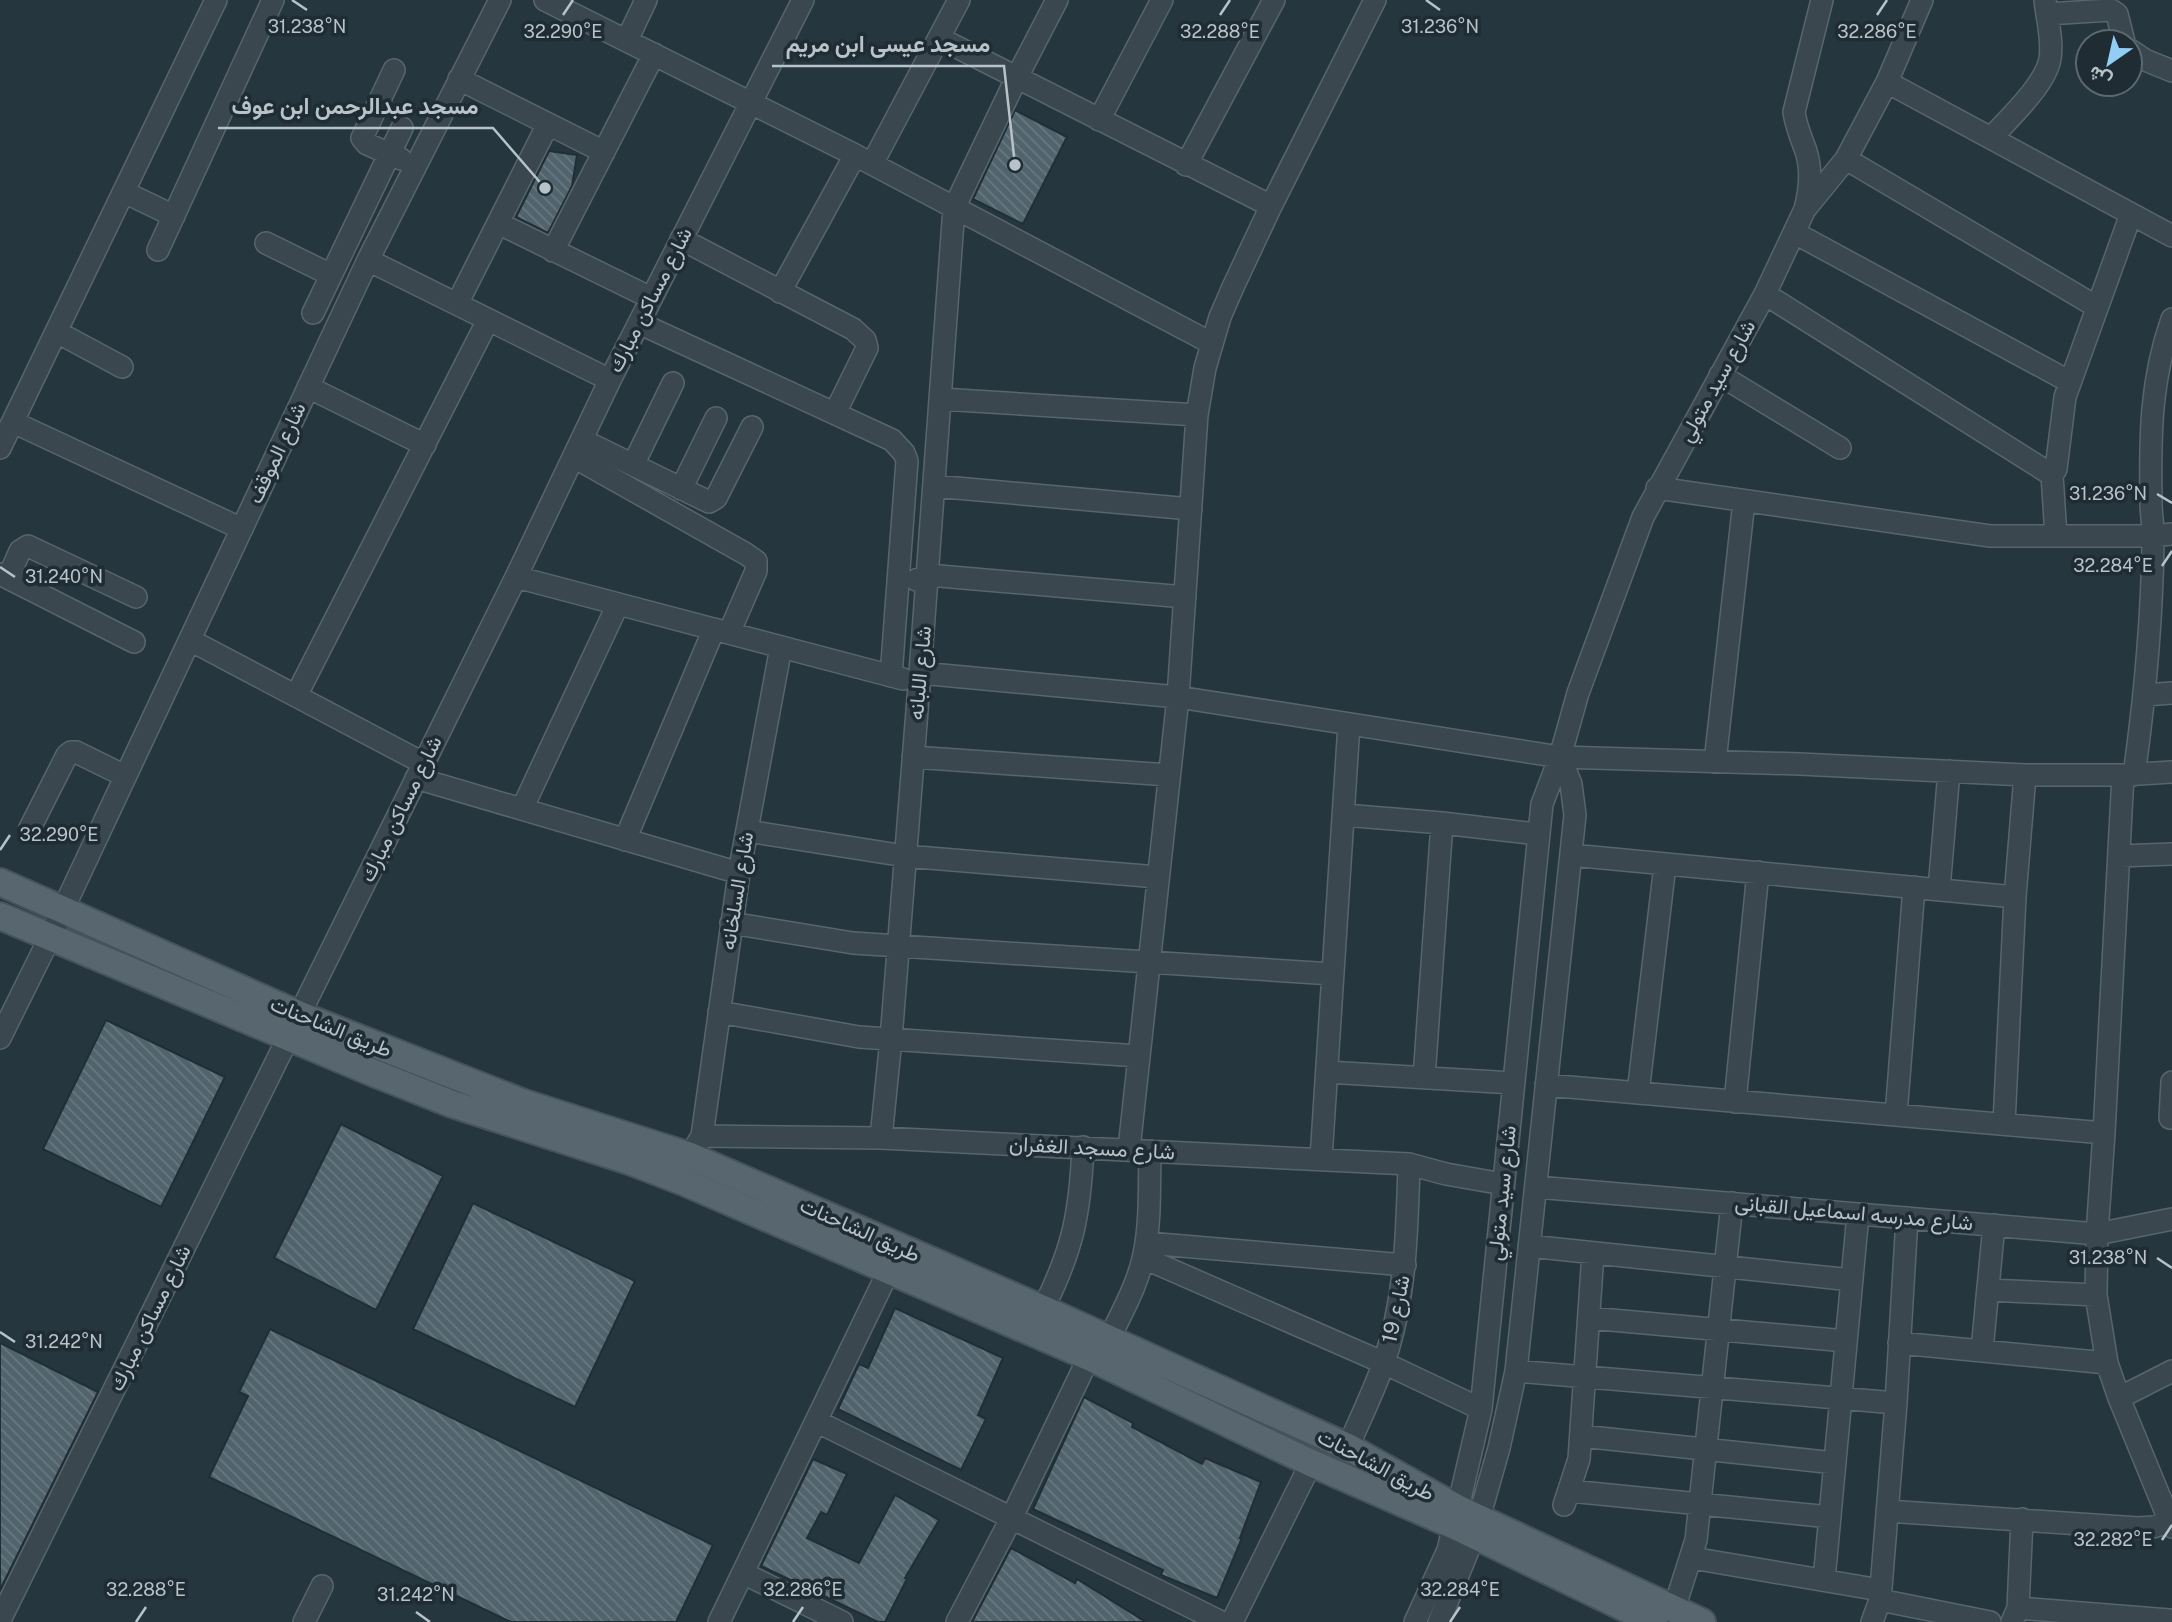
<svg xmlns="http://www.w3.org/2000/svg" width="2172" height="1622" font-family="'Public Sans',Vazirmatn,sans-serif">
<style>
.building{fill:url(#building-back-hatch);stroke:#212e36;stroke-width:2}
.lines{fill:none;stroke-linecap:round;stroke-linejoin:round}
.minor-casing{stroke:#58656c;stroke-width:24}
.major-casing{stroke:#47535b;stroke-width:30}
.minor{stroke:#3a474f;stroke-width:21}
.major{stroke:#58676f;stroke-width:26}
.ticks{fill:none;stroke:#b7c2c9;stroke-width:2.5}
.labels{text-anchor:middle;stroke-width:7;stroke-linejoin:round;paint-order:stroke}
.street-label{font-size:21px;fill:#b7c2c9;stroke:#1f2c34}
.ticks-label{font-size:18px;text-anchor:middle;fill:#b7c2c9;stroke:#1f2c34;stroke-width:7;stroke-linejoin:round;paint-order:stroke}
.leader{fill:none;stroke:#b7c2c9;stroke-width:2.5}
.callout-dot{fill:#b7c2c9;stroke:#1f2c34;stroke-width:2.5}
.callout-label{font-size:23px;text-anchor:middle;font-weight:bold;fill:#b7c2c9;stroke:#1f2c34;stroke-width:7;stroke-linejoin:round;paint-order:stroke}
</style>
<defs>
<pattern id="building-back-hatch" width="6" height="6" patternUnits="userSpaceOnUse" patternTransform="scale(1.75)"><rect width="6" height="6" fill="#51636c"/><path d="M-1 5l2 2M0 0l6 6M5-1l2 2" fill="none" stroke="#687880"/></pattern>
</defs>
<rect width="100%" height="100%" fill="#26363f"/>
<path class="building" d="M1015,110l52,27 -44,87 -50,-25z
M549,151l28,4 -5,31 -24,47 -32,-16z
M106,1020l119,57 -64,130 -118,-58z
M341,1124l102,52 -67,134 -102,-52z
M473,1203l162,78 -60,126 -162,-78z
M895,1308l108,50 -25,57 8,4 -25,51 -123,-61 21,-45 9,4z
M270,1329l443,216 -37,77h-165l-302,-145 39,-81 -9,-4z
M0,1343l98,49 -98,198z
M1084,1397l49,26 -1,4 70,37 3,-6 56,24 -21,56h2l-25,60 -56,-23 2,-5 -130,-61z
M813,1459l34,15 -20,41 -6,-3 -14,26 52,25 36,-68 44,25 -34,58 2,1 -22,43h-7l-117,-56z
M1011,1548l64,35 2,-4 69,43h-174z"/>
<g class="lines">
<g class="minor-casing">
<path id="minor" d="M545,0l310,155 356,188
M2047,14l64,-4 6,4 7,28
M939,38l332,168
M627,40l19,-40
M2130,50l15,10 27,11
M394,70l-32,68 5,6 34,15
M459,79l145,73
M1887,82l285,154
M1099,120l63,-120
M1992,137c18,-20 53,-52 58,-78 3,-19 -3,-40 -5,-59
M1846,159l251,148
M872,164l87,-164
M1186,165l88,-165
M124,192l50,24
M1806,208l40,-49 41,-77 35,-82
M498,223l153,75
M1795,233l275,149
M681,239l172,90 12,11 2,8 -32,65
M266,243l65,32
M158,250l115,-250
M553,251l101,-197
M368,260l242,120
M780,292l75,-137
M1765,294l287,181
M457,304l91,-180
M313,313l89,-185
M639,323l253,117 12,13 3,8 -16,215
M57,332l65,35
M1720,375l120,73
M308,387l117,58
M941,399l256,16
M13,422l229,107
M582,440l127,62 7,-4 36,-71
M0,448l216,-448
M574,457l172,97 10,7v10l-27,62
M633,465l40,-82
M934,486l257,23
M1657,488l333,48h163l19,-2
M681,489l35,-71
M2056,536l-4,-61 4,-6 9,-72 66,-183
M0,574l134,68
M516,577l387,102
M8,578l12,-27 8,-5 108,51
M916,580l12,-5 257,22
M190,640l233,123
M920,673l258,24 382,60 240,7 225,11h98l49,-3
M2146,695l26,-2
M296,696l192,-376
M913,757l256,18
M1715,762l29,-261
M2123,775l-19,358 -7,101 -1,61 11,68 12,35 53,129
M2134,775c11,-78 18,-155 19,-234 1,-13 -2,-25 -2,-38 -1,-65 -1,-122 21,-184
M416,778l323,95
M522,809l96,-205
M1344,815l98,8 95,11
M30,828l37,-73 4,-3h5l49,24
M747,831l158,25 253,21
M625,840l89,-211
M1571,855l444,42
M2119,856l53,-2
M1939,889l10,-118
M731,923l122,20 480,31
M719,1012l140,25 280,19
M0,1038l51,-103 317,-675 132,-260
M1327,1072l186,11
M1424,1078l18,-255
M1546,1085l558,48
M1638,1093l27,-228
M1735,1102l23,-230
M1896,1115l18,-228
M2170,1118l2,-36
M2004,1124l11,-227 10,-122
M702,1136l37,-263 42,-226
M881,1138l10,-99 29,-366 34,-465 62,-129 41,-79
M1129,1149l49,-452 19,-282 8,-47 15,-51 13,-30 38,-81 104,-206
M690,1156l12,-20 179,2 528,26 37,10 57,10
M1321,1159l28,-435
M1536,1187l561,47 75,-15
M1147,1243l258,22
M1529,1246l323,34
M1144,1258l240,105 97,46
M1988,1290l108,5
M1043,1309c30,-60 37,-95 40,-162
M1589,1318l257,23
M1109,1339c13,-27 29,-55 35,-85 7,-33 5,-70 6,-103
M1899,1343l208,20
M1982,1350l12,-125
M1516,1371l380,32
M2119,1398l53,-27
M818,1422l403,200
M1581,1436l254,27
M1348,1447c12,-28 26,-56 36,-85 22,-64 23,-131 25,-198
M1570,1491l260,26
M1564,1505l15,-46 14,-206
M1887,1511l251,17 15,-1 19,-6
M1692,1558l188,32
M743,1573l99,49
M1824,1580l34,-366
M1880,1600l110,22
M2018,1608l151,12
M1674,1609l22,-69 36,-337
M0,1620l516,-1043 94,-197 193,-380
M304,1622l18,-36
M719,1622l170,-352
M957,1622l54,-103 78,-162
M1232,1622l79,-159
M1415,1622l33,-72 33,-141 61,-605 18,-47 18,-64 65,-176 122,-223 40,-85c5,-19 7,-39 1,-58 -5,-13 -10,-25 -12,-39l28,-112
M1439,1622l35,-86 25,-88 17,-77 59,-556 -4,-31 -11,-27
M1872,1622l8,-22 16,-197 11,-185
M2012,1622l6,-14 4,-89"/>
</g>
<g class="major-casing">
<path id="major" d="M0,882l300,133 224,88 166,53 353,153 305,138 111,62 243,113
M0,916l371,156 81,32 180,58 52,20 405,175 222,106 144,63 199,96"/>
</g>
<use href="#minor" class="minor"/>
<use href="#major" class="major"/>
</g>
<path class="ticks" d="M292,0l15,10M1426,0l14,10M563,15l10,-15M1220,15l10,-15M1877,15l10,-15M2157,494l15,9M2162,566l10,-15M0,567l15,10M0,850l10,-15M2157,1258l15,10M0,1332l15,10M2162,1540l10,-15M416,1612l14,10M136,1622l10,-15M793,1622l10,-15M1450,1622l10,-15"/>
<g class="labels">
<g class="street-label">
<text transform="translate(650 300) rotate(-63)" y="7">شارع مساكن مبارك</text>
<text transform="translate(1717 381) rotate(-61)" y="7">شارع سيد متولي</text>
<text transform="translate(277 453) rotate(-65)" y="7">شارع الموقف</text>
<text transform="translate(920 673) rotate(-85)" y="7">شارع اللبانه</text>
<text transform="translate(401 809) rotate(-64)" y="7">شارع مساكن مبارك</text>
<text transform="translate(737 891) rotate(-81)" y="7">شارع السلخانه</text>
<text transform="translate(331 1027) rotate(22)" y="7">طريق الشاحنات</text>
<text transform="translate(1092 1148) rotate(3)" y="7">شارع مسجد الغفران</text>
<text transform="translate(1502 1193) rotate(-84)" y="7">شارع سيد متولي</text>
<text transform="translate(1854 1213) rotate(5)" y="7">شارع مدرسه اسماعيل القبانى</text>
<text transform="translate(860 1230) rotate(24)" y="7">طريق الشاحنات</text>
<text transform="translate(1396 1309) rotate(-78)" y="7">شارع 19</text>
<text transform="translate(150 1318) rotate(-64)" y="7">شارع مساكن مبارك</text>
<text transform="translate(1376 1465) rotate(28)" y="7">طريق الشاحنات</text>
</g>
</g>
<g class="ticks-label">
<text x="307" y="33">31.238°N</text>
<text x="1440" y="33">31.236°N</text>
<text x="563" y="38">32.290°E</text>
<text x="1220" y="38">32.288°E</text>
<text x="1877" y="38">32.286°E</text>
<text x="2108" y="500">31.236°N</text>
<text x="2113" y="572">32.284°E</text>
<text x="64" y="583">31.240°N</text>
<text x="59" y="841">32.290°E</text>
<text x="2108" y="1264">31.238°N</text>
<text x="64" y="1348">31.242°N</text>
<text x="2113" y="1546">32.282°E</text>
<text x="146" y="1596">32.288°E</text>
<text x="803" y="1596">32.286°E</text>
<text x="1460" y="1596">32.284°E</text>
<text x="416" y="1601">31.242°N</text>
</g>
<path class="leader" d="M1015 165L1004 66H772M545 188L493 128H218"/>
<g class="callout-dot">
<circle cx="1015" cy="165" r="7"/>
<circle cx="545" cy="188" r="7"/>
</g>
<g class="callout-label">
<text x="888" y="52">مسجد عيسى ابن مريم</text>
<text x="355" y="114">مسجد عبدالرحمن ابن عوف</text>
</g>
<g transform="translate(2109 63) rotate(214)"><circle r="33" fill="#1f2c34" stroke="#5c6870" stroke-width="2"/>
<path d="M0-5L12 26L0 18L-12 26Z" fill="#91cdf4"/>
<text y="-10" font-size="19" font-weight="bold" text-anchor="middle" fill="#b7c2c9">ش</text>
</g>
</svg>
